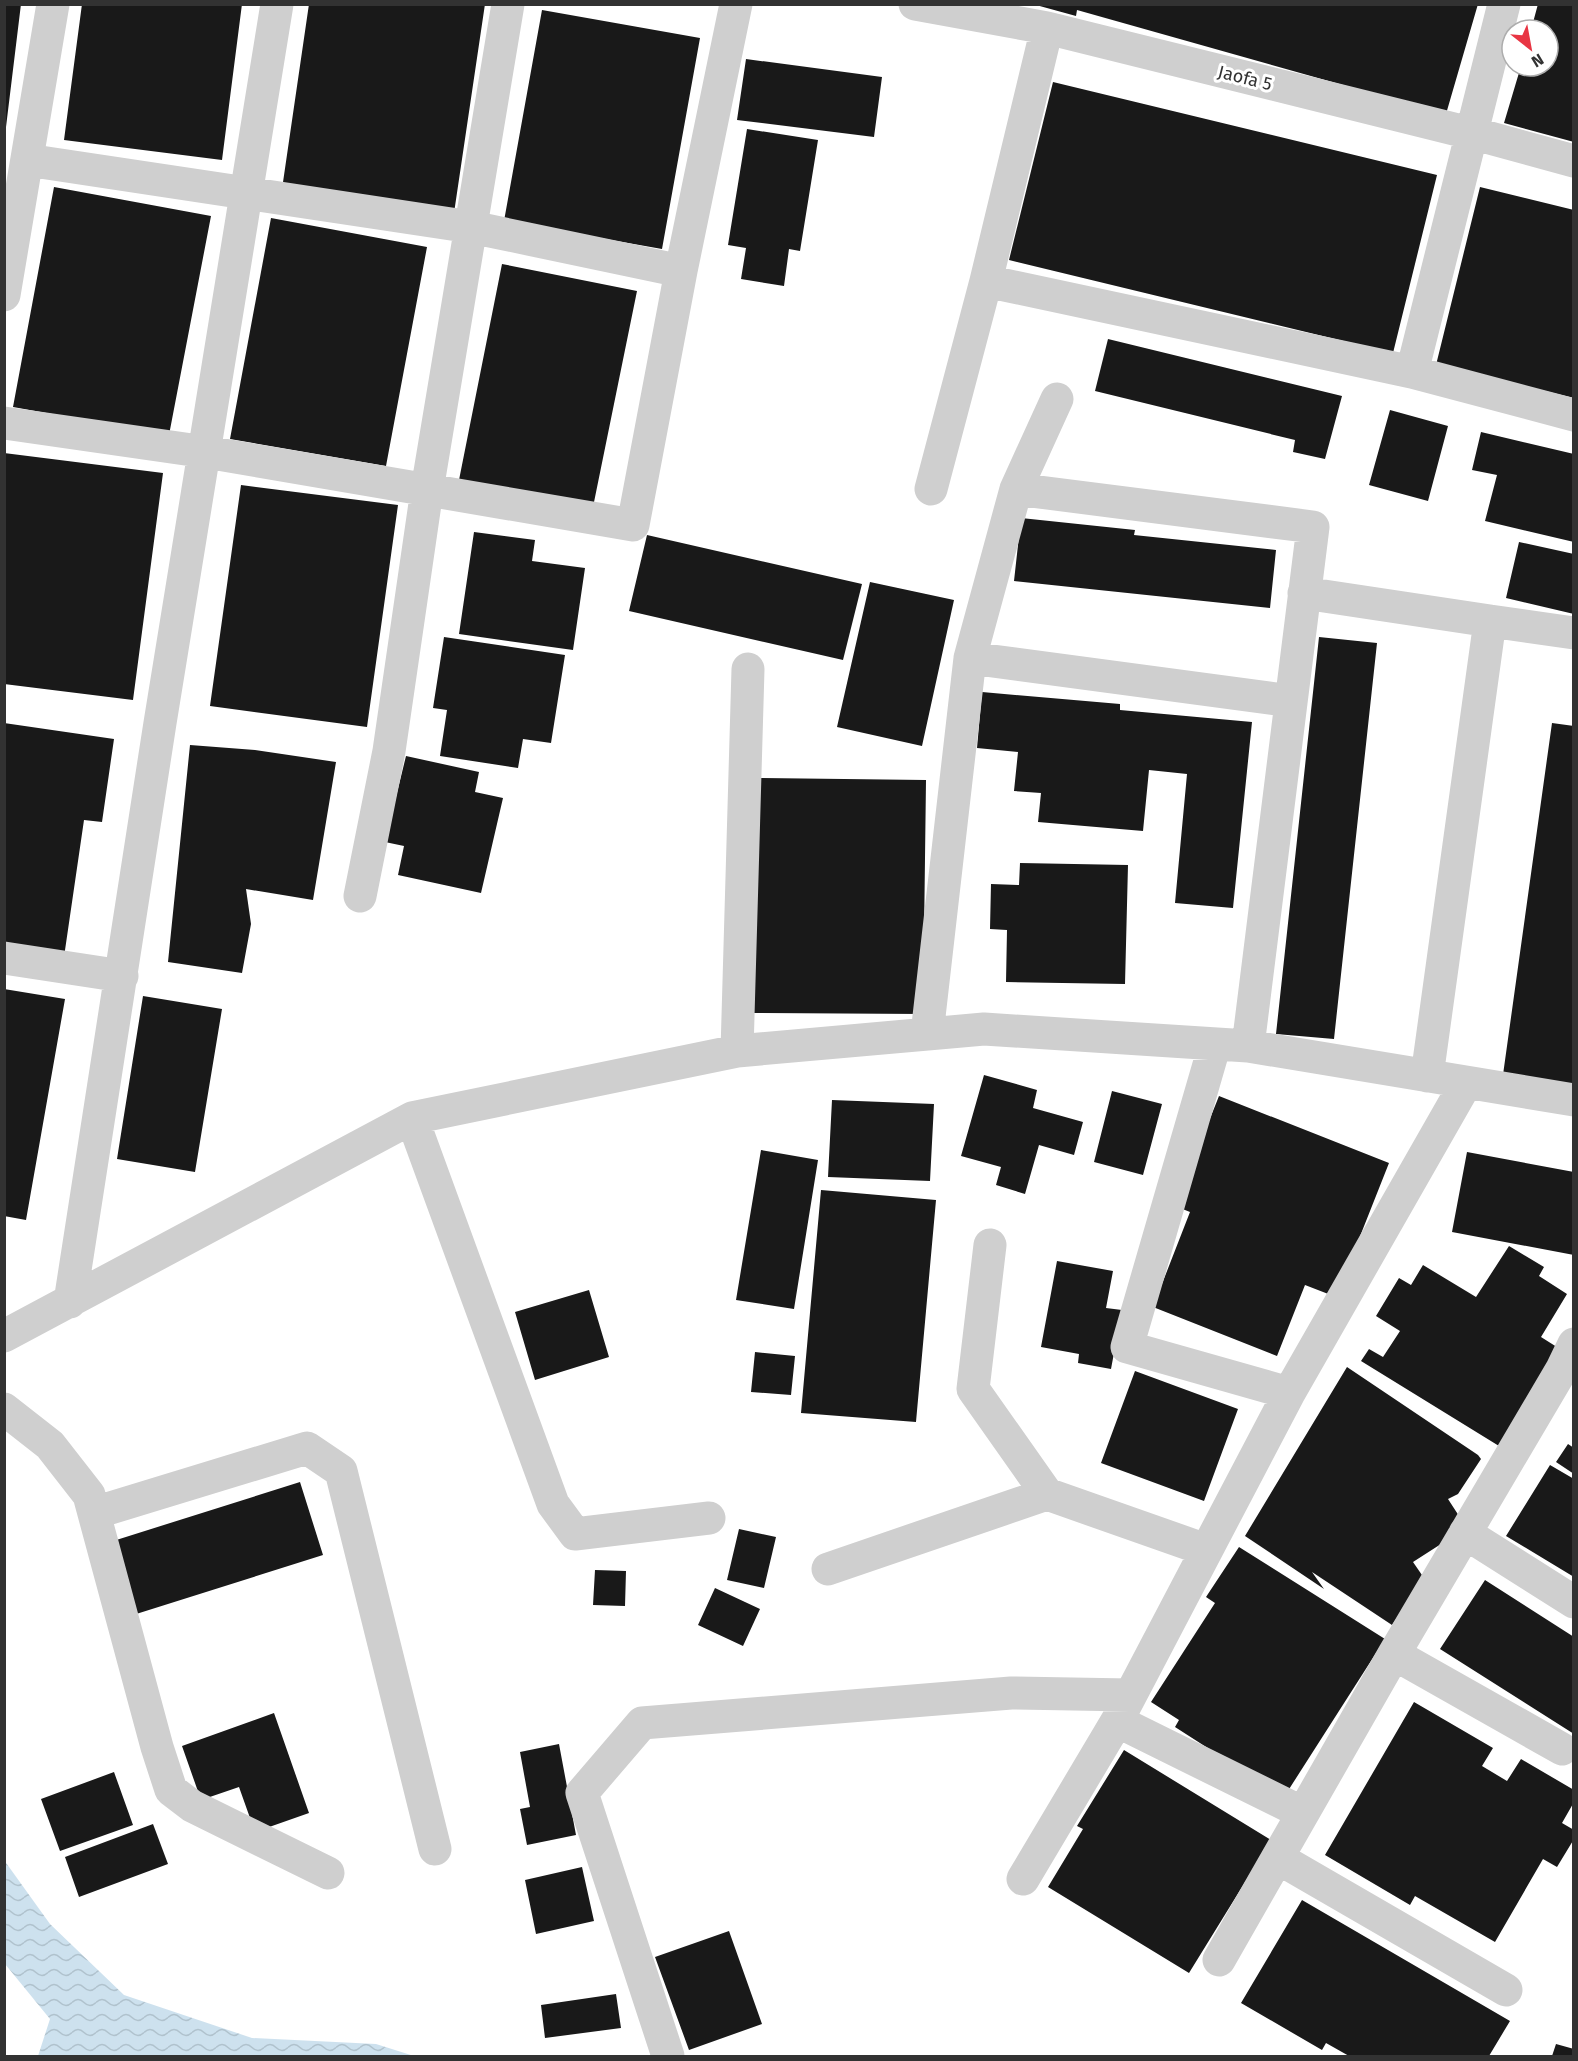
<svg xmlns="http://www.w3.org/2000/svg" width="1578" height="2061" font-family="'Fira Sans',sans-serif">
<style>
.water{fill:url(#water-waves)}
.building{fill:#191919}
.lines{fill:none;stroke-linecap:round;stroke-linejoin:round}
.minor{stroke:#cfcfcf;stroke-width:33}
.labels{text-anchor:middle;stroke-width:6;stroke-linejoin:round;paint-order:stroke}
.street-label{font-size:18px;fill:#323232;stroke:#fff}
</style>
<defs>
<pattern id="water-waves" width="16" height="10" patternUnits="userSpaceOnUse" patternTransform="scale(1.5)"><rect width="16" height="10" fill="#cde1ee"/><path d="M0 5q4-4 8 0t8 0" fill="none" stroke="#b0c2cd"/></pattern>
</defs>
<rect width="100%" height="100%" fill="#fff"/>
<path class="water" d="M4,1860l46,64 74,71 128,43 124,6 38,12h-376l12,-37 -45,-55z"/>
<path class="building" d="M4,4h17l-15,123h-2z
M82,4h160l-20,156 -158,-20z
M309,4h176l-31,209 -172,-24z
M1478,4l-32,110 -369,-104 -1,6 -40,-11z
M1538,4h36v138l-70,-19 17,-57h27v-36h-17z
M542,10l158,28 -38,211 -158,-28z
M746,59l136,18 -8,60 -137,-17z
M1053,82l384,93 -44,178 -384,-93z
M747,129l71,11 -18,111 -11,-2 -5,37 -43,-7 5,-31 -18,-3z
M54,187l157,29 -42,219 -156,-28z
M1480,187l94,23v188l-138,-33z
M271,218l156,29 -41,219 -156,-27z
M502,264l135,27 -44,216 -134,-27z
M1108,339l234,57 -17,63 -32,-7 2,-12 -200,-49z
M1390,410l58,16 -20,75 -59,-16z
M1481,432l93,22v88l-89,-21 12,-46 -25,-5z
M4,453l159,20 -30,227 -129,-16z
M241,485l157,20 -31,222 -157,-21z
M1021,518l114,12 -1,5 142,15 -6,58 -256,-27z
M474,532l61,8 -3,21 53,7 -12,82 -114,-16z
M647,535l215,49 -19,76 -214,-49z
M1519,542l55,12v60l-68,-16z
M870,582l84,18 -32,146 -85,-19z
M444,637l121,18 -14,88 -28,-4 -5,29 -78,-12 7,-46 -14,-2z
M1319,637l58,6 -43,396 -58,-5z
M982,692l138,12v6l132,12 -19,186 -58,-5 12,-129 -38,-4 -6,61 -105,-9 3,-29 -27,-2 4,-39 -41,-4z
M4,723l110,16 -12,83 -18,-2 -20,137 -60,-9z
M1552,723l22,3v365l-72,-9z
M190,745l65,5 81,12 -23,138 -67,-11 5,35 -9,49 -74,-11z
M406,756l73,16 -4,20 28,6 -22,95 -83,-18 6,-29 -19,-4z
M755,778l171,2 -3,234 -171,-1z
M1020,863l108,2 -3,119 -119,-2 1,-52 -17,-1 1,-45 28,1z
M4,989l61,10 -39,221 -22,-4z
M143,996l79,13 -27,163 -78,-13z
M984,1075l53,15 -4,18 50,14 -9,33 -35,-10 -14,49 -29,-9 5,-18 -40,-11z
M1112,1091l50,13 -19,71 -49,-13z
M1219,1096l170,67 -53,134 -31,-12 -28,71 -124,-49 37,-95 -15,-6z
M832,1100l102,4 -4,77 -102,-4z
M761,1150l57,10 -24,149 -58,-9z
M1467,1152l107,20v83l-122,-23z
M821,1190l115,10 -20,222 -115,-9z
M1509,1246l35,21 -5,9 28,18 -26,43 19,12 -61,97 -138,-85 8,-12 14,8 17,-26 -24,-15 23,-38 12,7 12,-20 53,32z
M1057,1261l56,10 -7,37 16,2 -11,59 -33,-6 1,-9 -38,-7z
M589,1290l20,67 -74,23 -20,-68z
M755,1352l40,4 -4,39 -40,-3z
M1347,1367l131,88 3,4 -23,35 -10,5 11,17 -18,28 -28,18 11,16 -32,47 -80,-53 12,17 -79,-53z
M1135,1371l103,38 -34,92 -103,-38z
M1568,1444l6,4v26l-18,-12z
M1550,1465l24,14v98l-68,-41z
M300,1482l23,73 -190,60 -23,-73z
M739,1529l37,8 -12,51 -37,-8z
M1239,1547l146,92 -101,158 -109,-70 4,-7 -28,-18 64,-99 -9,-6z
M595,1570l31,1 -1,35 -32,-1z
M1485,1580l89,57v97l-134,-85z
M715,1588l45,21 -17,37 -45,-21z
M1414,1702l79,46 -11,18 25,15 14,-22 53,31v12l-12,21 12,7v9l-17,28 -14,-8 -48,83 -80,-46 -5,9 -85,-50z
M274,1713l35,100 -54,19 -16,-45 -38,13 -19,-54z
M559,1744l17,91 -49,10 -7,-36 10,-2 -10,-55z
M1124,1750l147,90 -82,133 -141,-86 35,-58 -6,-3z
M114,1772l19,53 -73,26 -19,-52z
M153,1824l15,40 -89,33 -14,-40z
M582,1867l12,54 -58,13 -11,-54z
M1302,1900l208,121 -21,35h-140l-23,-13 -4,7 -81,-47z
M729,1931l33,93 -73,26 -34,-93z
M616,1994l5,34 -76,10 -4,-33z
M1556,2044l18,5v7h-22z"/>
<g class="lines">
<path class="minor" d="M915,4l132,24 443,110 84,23
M27,160l444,67 210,44
M986,281l426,91 162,43
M4,295l49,-291
M1412,372l92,-368
M4,423l202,29 427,73 48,-254 55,-267
M931,489l55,-208 61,-253
M1016,489l297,38 -65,519
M1304,593l186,28 -63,455
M1490,621l84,12
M970,658l321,43
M360,896l29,-145 38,-261 81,-486
M4,958l118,18
M927,1034l43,-376 46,-169 41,-90
M1215,1044l-88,303 162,46
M737,1051l11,-382
M412,1118l141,386 22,30 134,-16
M990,1245l-17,144 74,105 159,56
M70,1302l90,-579 117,-719
M4,1336l408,-218 325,-67 247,-22 264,17 326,54
M4,1409l46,36 39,50 68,252 14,43 21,16 136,67
M94,1513l213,-65 34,23 94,378
M1465,1533l109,69
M828,1569l219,-75
M1394,1654l168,95
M1117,1721l186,92
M1278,1858l228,132
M1023,1879l94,-158 172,-328 177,-310
M1219,1960l175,-306 168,-285 12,-25
M668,2056l-86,-263 60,-70 369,-30 119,2"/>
</g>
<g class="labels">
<g class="street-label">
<text transform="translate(1245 78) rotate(14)" y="6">Jaofa 5</text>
</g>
</g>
<rect width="1578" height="2061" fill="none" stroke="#323232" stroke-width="12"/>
<g transform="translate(1530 48) rotate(149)"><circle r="28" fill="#ffffff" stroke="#adadad" stroke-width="1.5"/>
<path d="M0-4.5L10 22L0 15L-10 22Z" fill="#e83543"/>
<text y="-9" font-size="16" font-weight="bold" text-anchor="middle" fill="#323232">N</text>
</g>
</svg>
